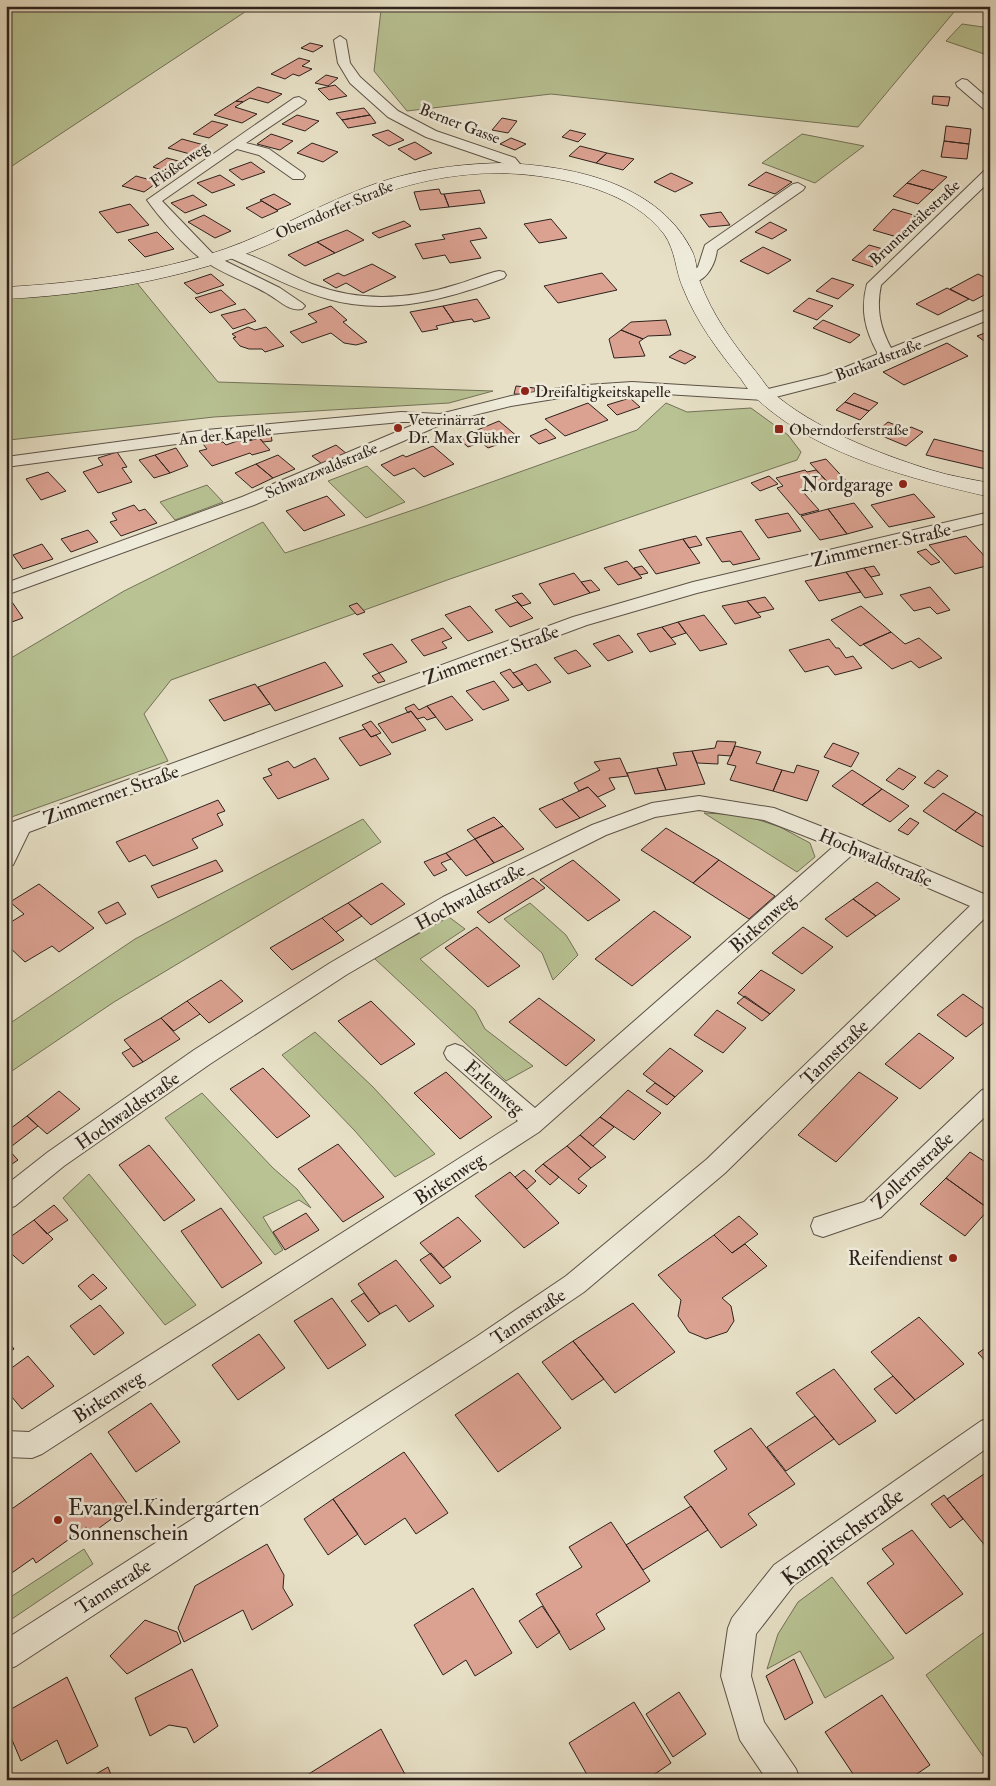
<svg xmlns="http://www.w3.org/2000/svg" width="996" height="1786" font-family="'IM FELL Double Pica',serif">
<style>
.green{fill:#b8c293;stroke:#737258}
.building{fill:#dba191;stroke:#2e221d}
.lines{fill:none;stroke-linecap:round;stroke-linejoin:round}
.street-casing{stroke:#5c5247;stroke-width:2}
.secondary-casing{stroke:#2e221d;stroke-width:1}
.street{fill:#efebda;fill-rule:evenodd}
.secondary{fill:#efebda;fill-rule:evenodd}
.poi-dot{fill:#8f2418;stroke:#efebda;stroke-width:2}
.labels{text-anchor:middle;stroke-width:5;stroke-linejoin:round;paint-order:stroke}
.far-street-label{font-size:16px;fill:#2e221d;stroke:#efebda}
.far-poi-label{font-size:16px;fill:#2e221d;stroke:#efebda;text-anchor:start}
.poi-label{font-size:19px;fill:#2e221d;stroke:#efebda;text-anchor:end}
.street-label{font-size:19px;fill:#2e221d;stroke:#efebda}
.near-poi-label{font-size:22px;fill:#2e221d;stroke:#efebda;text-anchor:start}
.near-street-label{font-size:22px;fill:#2e221d;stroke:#efebda}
</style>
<rect width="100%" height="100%" fill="#e7e0c6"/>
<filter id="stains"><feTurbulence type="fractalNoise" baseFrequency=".004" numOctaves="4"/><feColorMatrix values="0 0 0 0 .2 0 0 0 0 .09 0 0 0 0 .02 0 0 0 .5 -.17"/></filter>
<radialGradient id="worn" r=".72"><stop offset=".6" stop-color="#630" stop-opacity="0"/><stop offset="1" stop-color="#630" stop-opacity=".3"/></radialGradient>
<path class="green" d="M6,6h248l-248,164z
M380,6h544l30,6 -96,115 -307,-33 -144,17 -33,-40 7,-61z
M962,24l28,4v28l-44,-15z
M802,134l62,12 -49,37 -53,-20z
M137,283l81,99 275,9 -44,12 -235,14 -205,23 -3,-3v-139l101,-9z
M666,403l21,9 64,-4 37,27 13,17 -4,8 -347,119 -279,101 -27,34 24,47 -162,58v-158l118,-70 139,-69 22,31 134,-45 218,-78z
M367,466l38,36 -39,16 -38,-37z
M207,485l16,17 -48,18 -15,-18z
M704,813l40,2 36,12 30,16 5,14 -18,15z
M363,819l18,23 -267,160 -108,73v-49l129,-87z
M530,903l36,32 12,20 -25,25 -11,-27 -38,-34z
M449,917l16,12 -45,30 55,51 10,19 48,37 -27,15 -132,-123z
M315,1032l58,55 62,67 -40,23 -40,-46 -73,-76z
M202,1093l71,75 24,21 14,19 -12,-8 -36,17 20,33 -8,5 -110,-137z
M89,1174l107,131 -31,20 -102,-127z
M84,1549l9,15 -87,59v-23z
M832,1577l62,81 -69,40 -25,-47 -33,18 11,-35 20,-32z
M990,1628v123l-7,5 -57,-81z"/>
<path class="building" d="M310,43l13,3 -10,6 -12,-4z
M299,58l11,3 -8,5 10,3 -13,7 -6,-2 -8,5 -14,-5z
M326,75l12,3 -10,8 -13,-3z
M335,85l12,11 -18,4 -11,-11z
M258,87l24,7 -14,9 -18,-5 -7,4 -7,-1z
M933,96l17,1 -2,9 -16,-2z
M236,101l7,1 -8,5 22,7 -15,9 -28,-8z
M364,108l6,7 -28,5 -6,-7z
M297,115l22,6 -14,10 -23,-7z
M370,115l6,8 -28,5 -6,-8z
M502,118l15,3 -9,12 -16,-3z
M212,121l16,4 -19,13 -16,-4z
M946,126l25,3 -2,15 -25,-3z
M388,130l16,10 -15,6 -17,-11z
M570,130l16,4 -8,8 -16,-5z
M271,134l22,7 -13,9 -23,-6z
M511,138l15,6 -11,6 -15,-6z
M182,139l22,6 -14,9 -22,-6z
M944,141l25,3 -2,15 -26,-2z
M415,142l17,11 -17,7 -17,-11z
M312,143l26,9 -15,10 -26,-9z
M580,146l27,7 -11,10 -27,-7z
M607,153l27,6 -11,11 -27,-7z
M167,158l19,5 -15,10 -18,-6z
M251,162l14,10 -23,8 -13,-10z
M922,170l25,7 -14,13 -26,-7z
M766,172l26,10 -17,12 -27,-9z
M671,173l22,10 -18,9 -21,-10z
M220,175l15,10 -23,8 -15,-10z
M136,176l22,6 -14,10 -22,-6z
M907,183l26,7 -15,14 -25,-8z
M439,189l2,5h3l5,13 -29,3 -6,-18z
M480,190l5,13 -36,4 -5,-13z
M274,194l17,10 -14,6 -17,-10z
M193,195l14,10 -22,8 -14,-10z
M262,201l15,9 1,1 -16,7 -16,-10z
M130,204l19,21 -32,8 -18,-21z
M893,209l24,7 -20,21 -24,-7z
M721,212l9,13 -21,2 -9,-12z
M204,215l27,16 -16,7 -27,-16z
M551,219l16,19 -28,5 -15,-19z
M404,221l7,5 -32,12 -7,-5z
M770,222l17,8 -15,9 -17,-7z
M480,228l7,10 -17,3 11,17 -31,5 -5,-8 -22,4 -8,-15 30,-5 -3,-4z
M347,230l17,10 -29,13 -18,-11z
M157,232l17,17 -29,8 -17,-17z
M317,242l18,11 -30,13 -17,-11z
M869,245l21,6 -17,16 -21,-7z
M763,247l28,13 -23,14 -28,-13z
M372,264l24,13 -33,16 -17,-10 -10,5 -13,-8 15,-7 6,3z
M602,273l15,17 -59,13 -14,-17z
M211,274l13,11 -27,9 -13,-11z
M978,274l12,6v12l-17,9 -23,-12z
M832,278l22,7 -16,14 -22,-8z
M947,288l22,11 -31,16 -22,-11z
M221,290l15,14 -26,9 -15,-15z
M809,298l24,8 -16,14 -24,-9z
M477,299l13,19 -16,4 -2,-3 -18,3 -11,-16z
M331,306l16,14 -4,2 24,20 -11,3 -12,-2 -13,-10 -29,10 -12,-11 27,-10 -9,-8z
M443,306l11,16 -18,4 2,3 -16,3 -12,-20z
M245,309l11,12 -23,8 -12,-14z
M666,320l5,15 -23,1 -5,3 -22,-9 10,-8z
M823,320l37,15 -10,8 -37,-15z
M248,327l7,3 11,-3 18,19 -19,6 -3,-3h-13l-9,-3 -7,-8 3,-1 -4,-3z
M621,330l22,9 -4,3 6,14 -31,2 -5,-19z
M990,331v14l-13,-9z
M947,343l21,13 -64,29 -21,-13z
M680,350l16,7 -11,7 -16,-7z
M516,386l19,2 -1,7 -20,-1z
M854,393l24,10 -9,8 -24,-9z
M630,398l10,9 -23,8 -10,-10z
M845,402l24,9 -9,9 -24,-10z
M588,403l20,17 -43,16 -20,-17z
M499,421l19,16 -30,11 -7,-6 -13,5 -10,-9z
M888,422l19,8 4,-3 12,5 -17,14 -31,-13z
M546,429l10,9 -17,6 -9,-8z
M271,434l1,7 -9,1 -4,-5 -9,3v-4z
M259,438l11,12 -18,5 -2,-2 -38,13 -13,-15 8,-2 -4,-5 20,-2 3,3 14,-5 2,3z
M934,439l56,14v17l-64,-15z
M336,445l11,9 -25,10 -10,-8z
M433,446l21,18 -30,13 -10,-9 -20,8 -13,-11 22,-10 3,2z
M176,448l12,18 -18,7 -15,-18z
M117,452l10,15 -5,1 10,14 -34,11 -15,-21 20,-7 -5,-7z
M155,455l15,18 -16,5 -15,-18z
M278,455l17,14 -22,9 -17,-14z
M826,459l23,25 -16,4 -23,-25z
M256,464l17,14 -21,10 -17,-15z
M805,470l2,2 9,-2 15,16 -27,7 15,17 -19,5 -23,-27 6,-2 -7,-8z
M48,472l18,19 -25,9 -15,-21z
M769,476l9,8 -18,7 -9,-8z
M914,494l21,23 -46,10 -18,-22z
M327,496l18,19 -41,16 -18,-20z
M854,503l19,24 -26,7 -19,-25z
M134,505l5,6 6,-2 12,14 -36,13 -11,-14 7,-2 -5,-7z
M828,509l19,25 -27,6 -19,-24z
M788,513l13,18 -33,7 -13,-18z
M88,530l10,12 -27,10 -10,-13z
M741,531l19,28 -27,6 -3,-4 -8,1 -16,-24z
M696,536l6,9 -13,3 -6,-9z
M966,536l24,26v3l-35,9 -26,-29z
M683,539l17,24 -44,11 -17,-24z
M42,544l11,15 -30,10 -10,-14z
M926,549l14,13 -9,3 -14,-13z
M627,561l15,17 -24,7 -14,-17z
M642,566l6,7 -8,2 -6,-7z
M874,566l6,9 -9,2 -7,-9z
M864,568l7,9 12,17 -18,4 -19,-26z
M846,572l15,20 -42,9 -14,-20z
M574,573l16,20 -36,12 -15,-21z
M591,580l9,10 -10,3 -9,-11z
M930,587l20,23 -13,4 -7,-7 -16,4 -14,-16z
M522,593l9,10 -9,3 -10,-10z
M765,597l9,12 -17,4 -10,-12z
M747,601l14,16 -26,7 -13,-18z
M12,602l11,16 -17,6v-20z
M517,602l16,16 -23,9 -15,-17z
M357,603l8,9 -8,3 -8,-9z
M470,606l23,26 -25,9 -23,-26z
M861,606l30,26 -31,14 -29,-26z
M704,615l23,29 -27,7 -22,-29z
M678,622l8,11 -15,5 -9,-11z
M662,627l14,17 -26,8 -13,-18z
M443,628l9,10 -10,4 5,6 -23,8 -13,-16z
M891,632l14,12 14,-6 23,20 -23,10 -8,-7 -19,8 -29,-25z
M619,635l14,17 -25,9 -15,-17z
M829,639l7,9h3l7,10 7,-2 9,12 -27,7 -7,-9 -23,6 -16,-22z
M392,644l15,18 -28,11 -16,-19z
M576,650l15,16 -23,8 -14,-16z
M325,662l18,24 -68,25 -17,-24z
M536,664l15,18 -23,9 -15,-18z
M510,669l3,4 10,11 -10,4 -13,-15z
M379,673l6,8 -7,2 -6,-7z
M494,681l15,19 -26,10 -17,-19z
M255,684l15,20 -46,17 -15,-21z
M452,696l21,24 -27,10 -19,-24z
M414,704l5,6 8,-4 9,11 -9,3 -3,-3 -7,2 -6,-8 -3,2 -3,-5z
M411,711l15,19 -34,13 -14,-19z
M371,721l10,12 -10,4 -9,-12z
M365,729l6,8 5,-2 15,19 -31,12 -21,-28z
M717,741l19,1 -5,14 -13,-1v9l-21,-1 -5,-12 23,-3z
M833,743l26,10 -8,14 -27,-10z
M735,746l26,6 -5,11 26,7 -9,21 -43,-11 6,-14 -9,-2z
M692,751l13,33 -39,6 -9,-22 20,-3 -4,-12z
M315,758l14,21 -51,20 -15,-21 9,-3 -4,-6 20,-8 6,7z
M620,758l8,18 -19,2 6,11 -17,8 -10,-10 -9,4 -5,-8 26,-13 -6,-8z
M797,765l22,6 -12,30 -34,-10 9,-21 12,3z
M657,768l9,22 -31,4 -8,-21z
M899,768l17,9 -13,13 -17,-10z
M852,770l30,19 -20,16 -30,-19z
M938,770l10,6 -14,12 -10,-5z
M588,787l18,19 -26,12 -18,-19z
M882,789l27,17 -19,16 -28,-17z
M943,793l33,19 -21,19 -32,-20z
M562,799l18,19 -24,10 -17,-19z
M218,800l7,11 -8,3 6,11 -31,14 6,9 -45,18 -8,-11 -16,7 -13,-20z
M976,812l14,8v20l-7,7 -28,-16z
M494,817l9,9 -28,13 -8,-9z
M910,818l9,5 -11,12 -10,-5z
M503,826l21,23 -30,14 -19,-24z
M666,828l53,32 -26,23 -52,-33z
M475,839l19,24 -28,13 -20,-23z
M446,853l5,6 -10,4 6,7 -13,6 -10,-14z
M216,860l7,11 -65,27 -7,-12z
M573,860l47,40 -32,21 -48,-41z
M719,860l56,36 -26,23 -56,-36z
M533,878l12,10 -56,35 -12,-11z
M877,882l23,17 -24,17 -23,-17z
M382,883l23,21 -34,21 -23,-22z
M39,884l55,44 -35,24 -7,-6 -27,16 -19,-18v-19l18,-11 -14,-12z
M853,899l23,17 -29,21 -22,-18z
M118,902l8,12 -20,10 -8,-12z
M348,903l14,13 -26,16 -14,-14z
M654,911l37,26 -59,49 -37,-27z
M322,918l22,22 -52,30 -22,-22z
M477,927l43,39 -32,21 -43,-39z
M803,927l30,20 -31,27 -30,-21z
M761,970l34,20 -25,24 -32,-21z
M221,980l22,21 -34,22 -22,-22z
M963,994l27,19v5l-24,19 -29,-22z
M745,996l25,18 -8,7 -25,-18z
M539,998l56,42 -29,26 -57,-44z
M187,1001l13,13 -26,17 -13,-13z
M371,1001l44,43 -34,21 -43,-44z
M717,1010l29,18 -23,25 -29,-18z
M161,1018l19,21 -37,23 -19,-22z
M919,1033l35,25 -34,31 -35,-25z
M131,1048l12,14 -10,5 -11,-14z
M670,1048l33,23 -28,26 -32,-23z
M263,1068l47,48 -33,22 -47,-49z
M446,1072l46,45 -32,22 -46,-46z
M859,1072l39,26 -62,64 -38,-27z
M655,1083l20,14 -8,8 -21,-14z
M628,1090l33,23 -27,27 -34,-23z
M59,1091l21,18 -33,25 -20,-18z
M27,1116l11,10 -30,23 -2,-2v-15z
M600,1117l14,10 -21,19 -13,-11z
M580,1135l26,22 -15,11 -24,-22z
M338,1144l46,53 -41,25 -45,-53z
M149,1145l46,55 -31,21 -45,-56z
M567,1146l24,22 -13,11 9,7 -8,8 -36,-30z
M6,1147l12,13 -12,8z
M970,1152l20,13 -1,44 -43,-31z
M543,1164l16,13 -9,8 -15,-14z
M524,1170l12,11 -9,8 -12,-12z
M510,1172l49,51 -35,25 -49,-52z
M946,1178l43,31 -24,27 -45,-32z
M54,1205l14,15 -21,14 -13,-14z
M221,1208l41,55 -40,25 -41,-57z
M306,1213l13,17 -34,20 -12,-18z
M739,1216l19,18 -26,19 -18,-18z
M458,1217l23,24 -38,27 -23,-25z
M34,1220l19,19 -30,25 -17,-15v-9z
M714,1235l18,18 13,-9 22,22 -45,32 9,8 3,15 -7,11 -21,7 -17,-7 -11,-16 3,-16 -23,-25z
M431,1253l20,24 -11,7 -20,-24z
M396,1260l38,46 -25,16 -13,-17 -16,9 -22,-30z
M93,1274l14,14 -16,12 -13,-14z
M364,1293l16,21 -12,8 -17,-21z
M332,1298l34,47 -38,24 -34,-48z
M633,1303l42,49 -60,41 -42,-52z
M100,1305l24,28 -30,22 -24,-29z
M919,1317l45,47 -49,36 -44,-48z
M259,1334l26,34 -47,32 -26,-35z
M6,1338l8,11 -8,5z
M573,1341l31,38 -32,21 -30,-38z
M990,1345v21l-12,-13z
M28,1356l26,30 -32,23 -16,-19v-18z
M834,1369l42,52 -37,24 -43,-52z
M518,1373l43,55 -63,44 -43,-57z
M893,1376l22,24 -19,14 -22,-25z
M151,1403l29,39 -44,30 -28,-40z
M815,1416l19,23 -48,32 -19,-24z
M751,1428l44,56 -47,30 9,11 -36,23 -37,-51 43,-28 -13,-18z
M404,1452l44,61 -32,21 -11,-16 -40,27 -32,-46z
M91,1453l38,53 -38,28 -5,-7 -50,36 -3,-5 -27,19v-64z
M990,1470v76l-3,2 -40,-49z
M944,1495l19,24 -13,9 -19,-24z
M333,1499l25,35 -30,21 -24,-36z
M691,1506l17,24 -65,40 -17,-25z
M611,1522l39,59 -54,33 9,15 -35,21 -34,-56 46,-27 -13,-20z
M912,1530l51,64 -57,40 -39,-51 27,-19 -12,-15z
M267,1544l17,31 -1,13 10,17 -41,25 -9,-20 -59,32 -6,-14 17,-42z
M473,1588l39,65 -37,23 -9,-16 -23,15 -29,-50z
M542,1606l18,26 -23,16 -18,-27z
M145,1620l32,12 4,11 -54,31 -17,-18z
M794,1659l19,44 -28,17 -19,-44z
M192,1669l26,57 -24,17 -7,-15 -18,-3 -19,11 -15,-38z
M67,1677l31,69 -31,18 -10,-24 -36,21 -15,-35v-14z
M679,1692l27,42 -33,23 -27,-43z
M882,1695l48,70 -22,15h-51l-32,-48z
M634,1702l37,61 -25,17h-56l-21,-37z
M381,1729l27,51h-99l-2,-5z
M108,1767l5,13h-27z"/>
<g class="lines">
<g class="street-casing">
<path id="street" d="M340,36l6,4 4,23 10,14 38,34 38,20 79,27 9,11 -2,3h-10l-7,-8 -79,-27 -38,-20 -38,-34 -12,-20 -4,-23z
M962,79l5,1 23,20v11l-5,-1 -28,-24 -1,-3z
M299,97l7,4 -2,3 -58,39 23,6 34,24 2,3 -2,3h-10l-34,-24 -22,-6 -75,52 53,55 65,32 22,15 3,3 -3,3c-13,3 -23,-9 -34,-15 -20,-12 -43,-19 -62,-32 -17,-10 -47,-45 -59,-62l147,-102z
M990,169v12l-109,104c-5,24 -1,42 10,63l99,-40v11l-152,62 -74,19 -132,-8 -60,4 -61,10 -61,15 -196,84 -248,90v-12l236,-86 178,-75h-19l-195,18 -200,27v-10l200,-27 195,-18 39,2 71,-18 61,-10 60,-4 132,8 62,-15 52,-21c-13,-24 -18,-44 -11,-70l118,-114z
M798,183l7,4 -2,3 -86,60c-2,16 -13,37 -33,32l-2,-3 16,-12 7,-22 88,-61z
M231,249c28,7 54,24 81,35 47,18 96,16 143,1 15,-4 29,-11 44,-14l5,1 2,3 -2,3c-56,21 -116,38 -176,21 -35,-10 -68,-28 -102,-43l-2,-3 2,-3z
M990,512v10l-293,71 -110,32 -558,207 -16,33 -7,3v-43l9,-4 558,-204 120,-35z
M699,796l75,12 82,32 128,54 6,-2v21l-265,260 -141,119 -90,61 -478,313 -10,4v-31l470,-302 90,-61 141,-117 263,-253 -118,-51 -313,277 -497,322 -10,4 -26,-1v-26l23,1 489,-311 -71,-62 -3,-6 3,-6 8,-3 8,3 72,61 298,-261 -69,-27 -65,-10 -44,7 -49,18 -147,74 -113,66 -136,89 -146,102 -49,40 -9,3v-24l42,-33 146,-102 136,-87 113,-66 149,-72 60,-22z
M990,1088v24l-109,105 -58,20 -9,-3 -3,-8 3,-8 50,-16 118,-112z
M990,1418v28l-196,139 -38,49 -5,42 13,46 32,47 4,11h-33l-27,-40 -19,-64 7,-48 4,-10 42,-53 207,-144z"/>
</g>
<g class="secondary-casing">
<path id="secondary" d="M500,163c71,2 160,20 193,90 4,9 3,19 7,29 12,32 32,60 53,86 7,8 12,17 19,24 41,36 107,62 159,78 19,6 39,9 59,13v14c-78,-18 -170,-41 -231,-96 -7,-6 -13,-14 -18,-22 -23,-28 -45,-58 -58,-91 -8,-18 -7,-37 -19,-54 -32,-42 -95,-56 -145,-60 -53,-4 -107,7 -157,27 -42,18 -82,41 -125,56 -74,25 -153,38 -231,42v-12c74,-4 149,-14 219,-38 48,-17 92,-43 139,-61 43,-17 90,-24 136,-25z"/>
</g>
<use href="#street" class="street"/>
<use href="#secondary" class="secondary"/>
</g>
<g class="poi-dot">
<circle cx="525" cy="391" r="5"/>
<circle cx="398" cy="428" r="5"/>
<rect x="774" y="424" width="10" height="10" rx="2.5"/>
<circle cx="903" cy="484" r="5"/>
<circle cx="953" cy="1258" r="5"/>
<circle cx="58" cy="1520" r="5"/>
</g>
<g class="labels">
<g class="far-street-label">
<text transform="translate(460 123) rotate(21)" y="6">Berner Gasse</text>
<text transform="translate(179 164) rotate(-35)" y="6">Flößerweg</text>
<text transform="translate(334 209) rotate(-23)" y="6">Oberndorfer Straße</text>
<text transform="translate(914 222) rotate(-43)" y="6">Brunnentälestraße</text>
<text transform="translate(878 359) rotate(-21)" y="6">Burkardstraße</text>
<text transform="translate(225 434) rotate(-6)" y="6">An der Kapelle</text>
<text transform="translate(321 470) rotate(-23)" y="6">Schwarzwaldstraße</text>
</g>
<g class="far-poi-label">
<text x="535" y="397">Dreifaltigkeitskapelle</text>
<text x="408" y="425">Veterinärrat<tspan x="408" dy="18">Dr. Max Glükher</tspan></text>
<text x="789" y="435">Oberndorferstraße</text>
</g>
<g class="poi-label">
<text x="893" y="491">Nordgarage</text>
<text x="943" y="1265">Reifendienst</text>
</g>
<g class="street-label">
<text transform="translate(881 544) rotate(-13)" y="7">Zimmerner Straße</text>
<text transform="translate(491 654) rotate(-20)" y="7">Zimmerner Straße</text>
<text transform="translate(111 794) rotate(-20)" y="7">Zimmerner Straße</text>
<text transform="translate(876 857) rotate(23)" y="7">Hochwaldstraße</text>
<text transform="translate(470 896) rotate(-28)" y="7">Hochwaldstraße</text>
<text transform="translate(762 922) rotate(-41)" y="7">Birkenweg</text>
<text transform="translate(834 1052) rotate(-44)" y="7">Tannstraße</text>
<text transform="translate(495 1087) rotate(41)" y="7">Erlenweg</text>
<text transform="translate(127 1110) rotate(-35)" y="7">Hochwaldstraße</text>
<text transform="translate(912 1170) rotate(-43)" y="7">Zollernstraße</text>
<text transform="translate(449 1178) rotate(-33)" y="7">Birkenweg</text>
<text transform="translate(528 1316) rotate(-34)" y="7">Tannstraße</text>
<text transform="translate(108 1396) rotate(-33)" y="7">Birkenweg</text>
<text transform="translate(113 1586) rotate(-33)" y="7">Tannstraße</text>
</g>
<g class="near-poi-label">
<text x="68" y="1515">Evangel.Kindergarten<tspan x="68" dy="25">Sonnenschein</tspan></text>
</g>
<g class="near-street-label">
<text transform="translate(842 1536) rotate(-37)" y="8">Kampitschstraße</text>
</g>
</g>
<rect width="996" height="1786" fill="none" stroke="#e7e0c6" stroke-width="25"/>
<rect x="8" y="8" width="981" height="1771" fill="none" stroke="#2e221d" stroke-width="2.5"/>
<rect x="12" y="12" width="971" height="1761" fill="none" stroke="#2e221d"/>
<rect width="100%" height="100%" filter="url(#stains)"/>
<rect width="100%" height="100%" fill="url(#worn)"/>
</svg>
